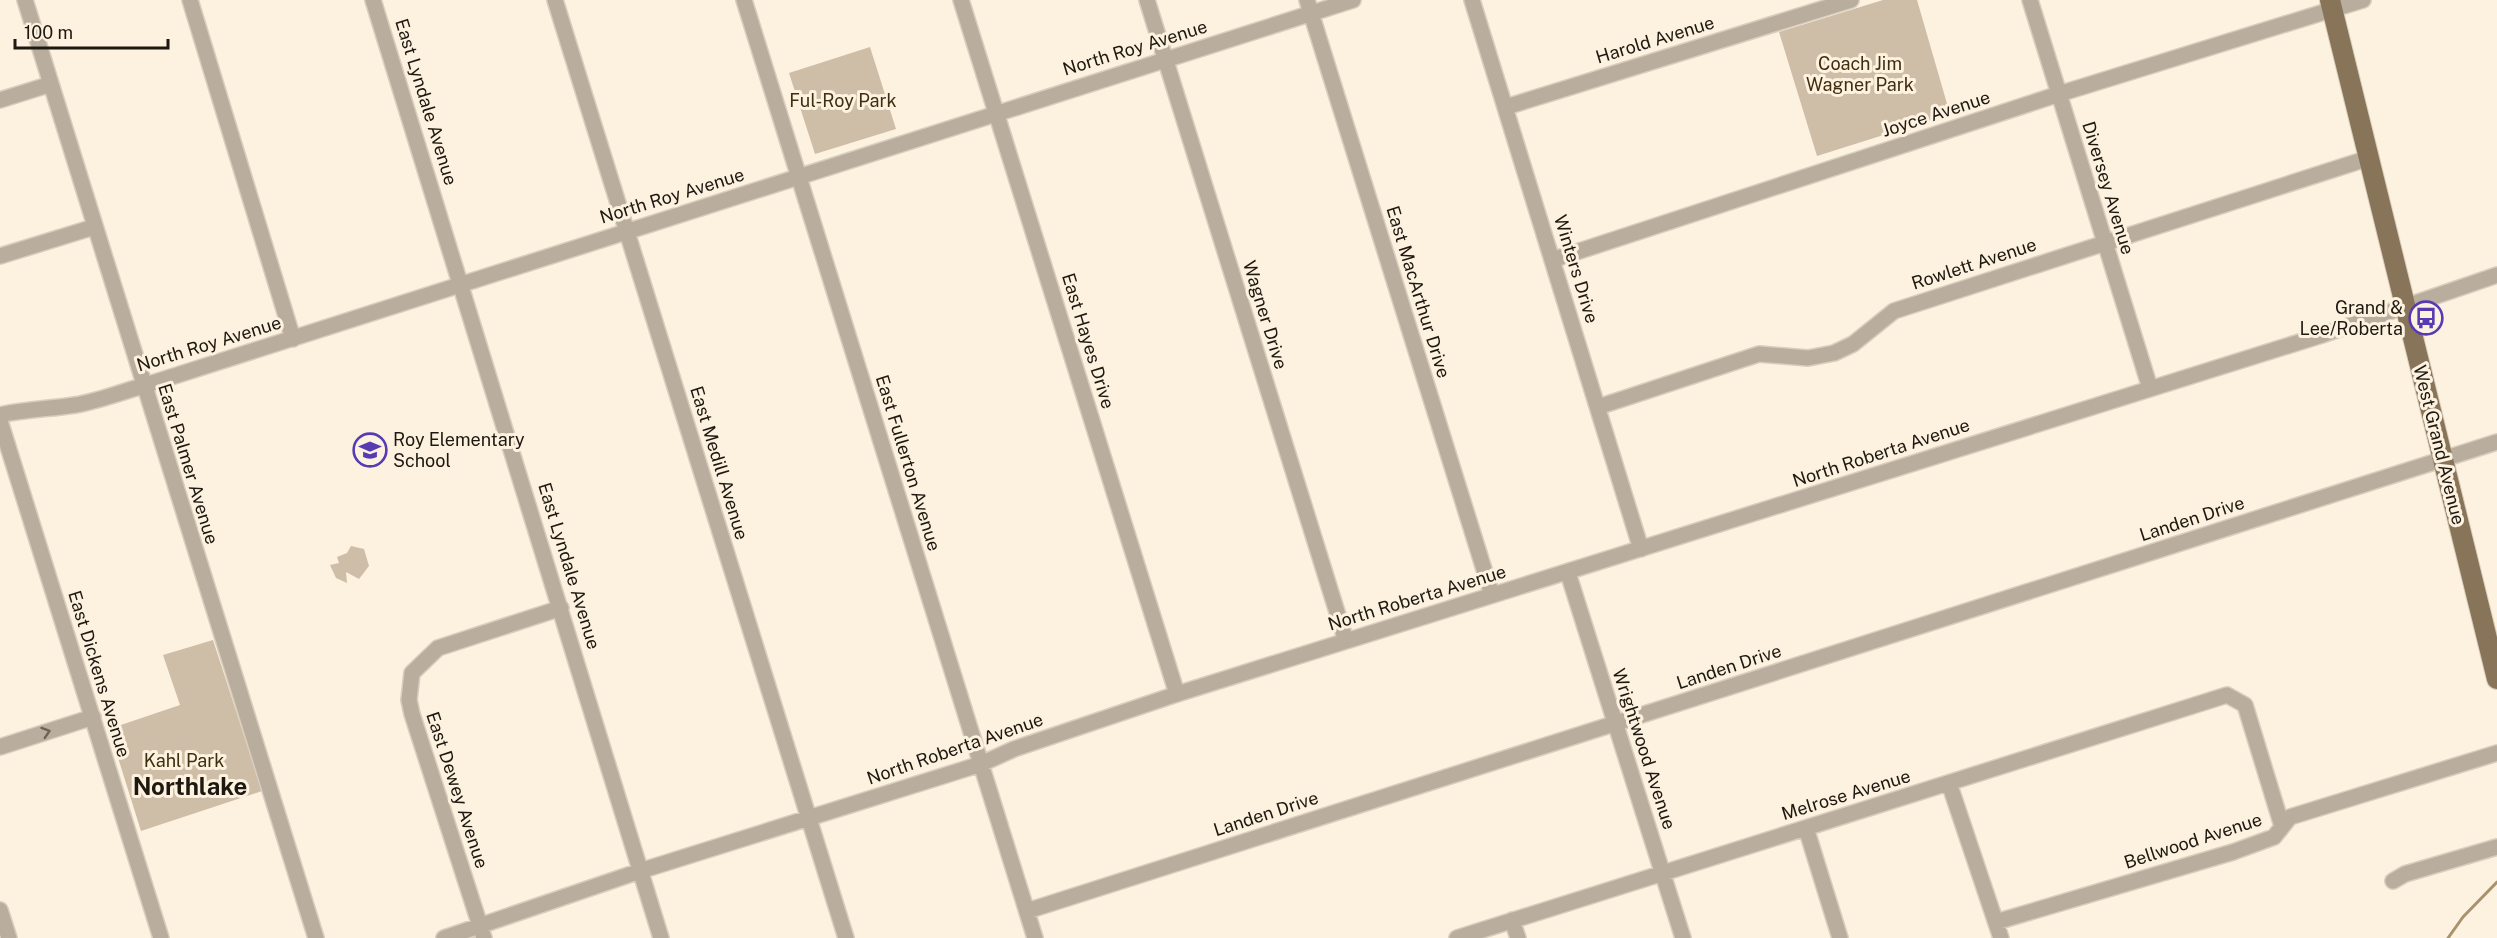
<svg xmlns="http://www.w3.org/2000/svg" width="2497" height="938" font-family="'Public Sans',sans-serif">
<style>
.green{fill:#cebea7}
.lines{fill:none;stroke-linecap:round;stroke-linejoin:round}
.stream{stroke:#a9926e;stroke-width:3}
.minor-casing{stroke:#d9cebe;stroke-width:18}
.major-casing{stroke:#d9cebe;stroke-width:22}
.minor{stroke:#b9ae9e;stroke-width:15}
.major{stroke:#887458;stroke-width:20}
.oneway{stroke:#6b6357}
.labels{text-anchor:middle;stroke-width:6;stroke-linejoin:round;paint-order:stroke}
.street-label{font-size:18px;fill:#1d1810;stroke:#fdf1df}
.park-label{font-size:18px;fill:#402e10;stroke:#fdf1df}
.poi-label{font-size:18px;fill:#1d1810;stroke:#fdf1df;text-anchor:end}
.district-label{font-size:24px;font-weight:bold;fill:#1d1810;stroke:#fdf1df}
</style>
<rect width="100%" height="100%" fill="#fdf1df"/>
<path class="green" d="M1883,0h34l33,114 -133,42 -38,-124z
M870,47l26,82 -81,25 -26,-81z
M351,546l13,3 5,17 -10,13 -13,-7 1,11 -11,-5 -6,-13 9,-2 -2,-6 10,-4z
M213,640l49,151 -121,40 -32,-102 71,-24 -17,-50z"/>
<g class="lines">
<path class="stream" d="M2448,938l15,-21 34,-35"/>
<g class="minor-casing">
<path id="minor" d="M25,0l291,938
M190,0l103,339
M373,0l288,938
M555,0l291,938
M744,0l291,938
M961,0l216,694
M1147,0l199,641
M1307,0l185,595
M1472,0l169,549
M2030,0l120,388
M0,100l51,-16
M1506,107l345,-107
M0,256l94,-29
M1552,260l507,-166 304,-94
M1598,407l161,-53 49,4 26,-5 19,-9 41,-33 475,-153
M0,415c25,-6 50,-6 75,-10 23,-4 46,-13 68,-19l1210,-386
M0,421l161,517
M1568,573l115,365
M0,747l93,-30
M1949,783l52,155
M1806,828l34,110
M2393,881l12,-7 92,-27
M0,910l9,28
M1027,911l1470,-469
M1512,920l6,18
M1996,922l237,-70 41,-15 16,-20 207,-64
M444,938l196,-67 341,-107 33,-15 163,-55 1145,-359 175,-60
M484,938l-72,-224 -3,-14 3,-27 26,-25 123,-40
M1457,938l770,-243 18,10 37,121"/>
</g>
<g class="major-casing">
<path id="major" d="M2330,0l167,679"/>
</g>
<use href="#minor" class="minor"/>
<use href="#major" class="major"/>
</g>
<defs><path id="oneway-chevron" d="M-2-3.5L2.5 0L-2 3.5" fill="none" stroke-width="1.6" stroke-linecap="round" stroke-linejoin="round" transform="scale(1.5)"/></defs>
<use class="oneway" href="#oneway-chevron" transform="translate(46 732) rotate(-18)"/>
<defs>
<g id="bus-ring" transform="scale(1.725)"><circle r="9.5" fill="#fdf1df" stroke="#573bb3" stroke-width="1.5"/><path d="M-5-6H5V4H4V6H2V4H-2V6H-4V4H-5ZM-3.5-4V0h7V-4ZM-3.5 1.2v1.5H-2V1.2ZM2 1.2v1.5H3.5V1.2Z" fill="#573bb3"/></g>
<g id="school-ring" transform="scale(1.725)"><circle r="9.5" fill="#fdf1df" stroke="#573bb3" stroke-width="1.5"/><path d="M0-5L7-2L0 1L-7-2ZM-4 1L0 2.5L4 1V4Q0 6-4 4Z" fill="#573bb3"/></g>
</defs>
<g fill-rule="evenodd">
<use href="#bus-ring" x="2426" y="318"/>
<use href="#school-ring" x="370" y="450"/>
</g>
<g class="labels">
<g class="street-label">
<text transform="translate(1655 40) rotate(-17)" y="6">Harold Avenue</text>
<text transform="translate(1135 48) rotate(-17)" y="6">North Roy Avenue</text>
<text transform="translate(426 102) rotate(73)" y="6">East Lyndale Avenue</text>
<text transform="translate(1936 114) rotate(-18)" y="6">Joyce Avenue</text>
<text transform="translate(2108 188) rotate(73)" y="6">Diversey Avenue</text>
<text transform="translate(672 196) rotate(-17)" y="6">North Roy Avenue</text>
<text transform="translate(1974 264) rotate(-18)" y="6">Rowlett Avenue</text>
<text transform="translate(1576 269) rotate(73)" y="6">Winters Drive</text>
<text transform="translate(1418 292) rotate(73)" y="6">East MacArthur Drive</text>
<text transform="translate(1265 315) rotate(73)" y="6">Wagner Drive</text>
<text transform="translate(1088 341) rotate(73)" y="6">East Hayes Drive</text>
<text transform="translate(209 344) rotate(-17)" y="6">North Roy Avenue</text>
<text transform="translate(2439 445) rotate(76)" y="6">West Grand Avenue</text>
<text transform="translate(1881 453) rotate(-18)" y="6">North Roberta Avenue</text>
<text transform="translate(719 463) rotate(73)" y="6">East Medill Avenue</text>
<text transform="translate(908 463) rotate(73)" y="6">East Fullerton Avenue</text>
<text transform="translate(188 464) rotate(73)" y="6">East Palmer Avenue</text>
<text transform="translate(2192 519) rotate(-18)" y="6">Landen Drive</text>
<text transform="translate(569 566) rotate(73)" y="6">East Lyndale Avenue</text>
<text transform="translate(1417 598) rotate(-17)" y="6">North Roberta Avenue</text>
<text transform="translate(1729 667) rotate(-18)" y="6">Landen Drive</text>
<text transform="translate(99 674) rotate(73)" y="6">East Dickens Avenue</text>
<text transform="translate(955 749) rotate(-19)" y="6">North Roberta Avenue</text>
<text transform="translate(1644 749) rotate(72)" y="6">Wrightwood Avenue</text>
<text transform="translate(457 790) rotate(72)" y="6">East Dewey Avenue</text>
<text transform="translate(1846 795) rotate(-17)" y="6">Melrose Avenue</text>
<text transform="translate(1266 814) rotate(-18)" y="6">Landen Drive</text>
<text transform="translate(2193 841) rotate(-18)" y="6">Bellwood Avenue</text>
</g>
<g class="park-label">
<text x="1860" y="70">Coach Jim<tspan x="1860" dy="21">Wagner Park</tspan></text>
<text x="843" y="107">Ful-Roy Park</text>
<text x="184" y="767">Kahl Park</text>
</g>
<g class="poi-label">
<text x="2403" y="314">Grand &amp;<tspan x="2403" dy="21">Lee/Roberta</tspan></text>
<text x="393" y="446" text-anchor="start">Roy Elementary<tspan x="393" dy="21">School</tspan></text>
</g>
<g class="district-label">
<text x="190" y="795">Northlake</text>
</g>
</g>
<path d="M15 39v9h153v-9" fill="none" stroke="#1d1810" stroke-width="3"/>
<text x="24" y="39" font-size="18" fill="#1d1810" stroke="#fdf1df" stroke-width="4.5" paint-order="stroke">100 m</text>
</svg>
